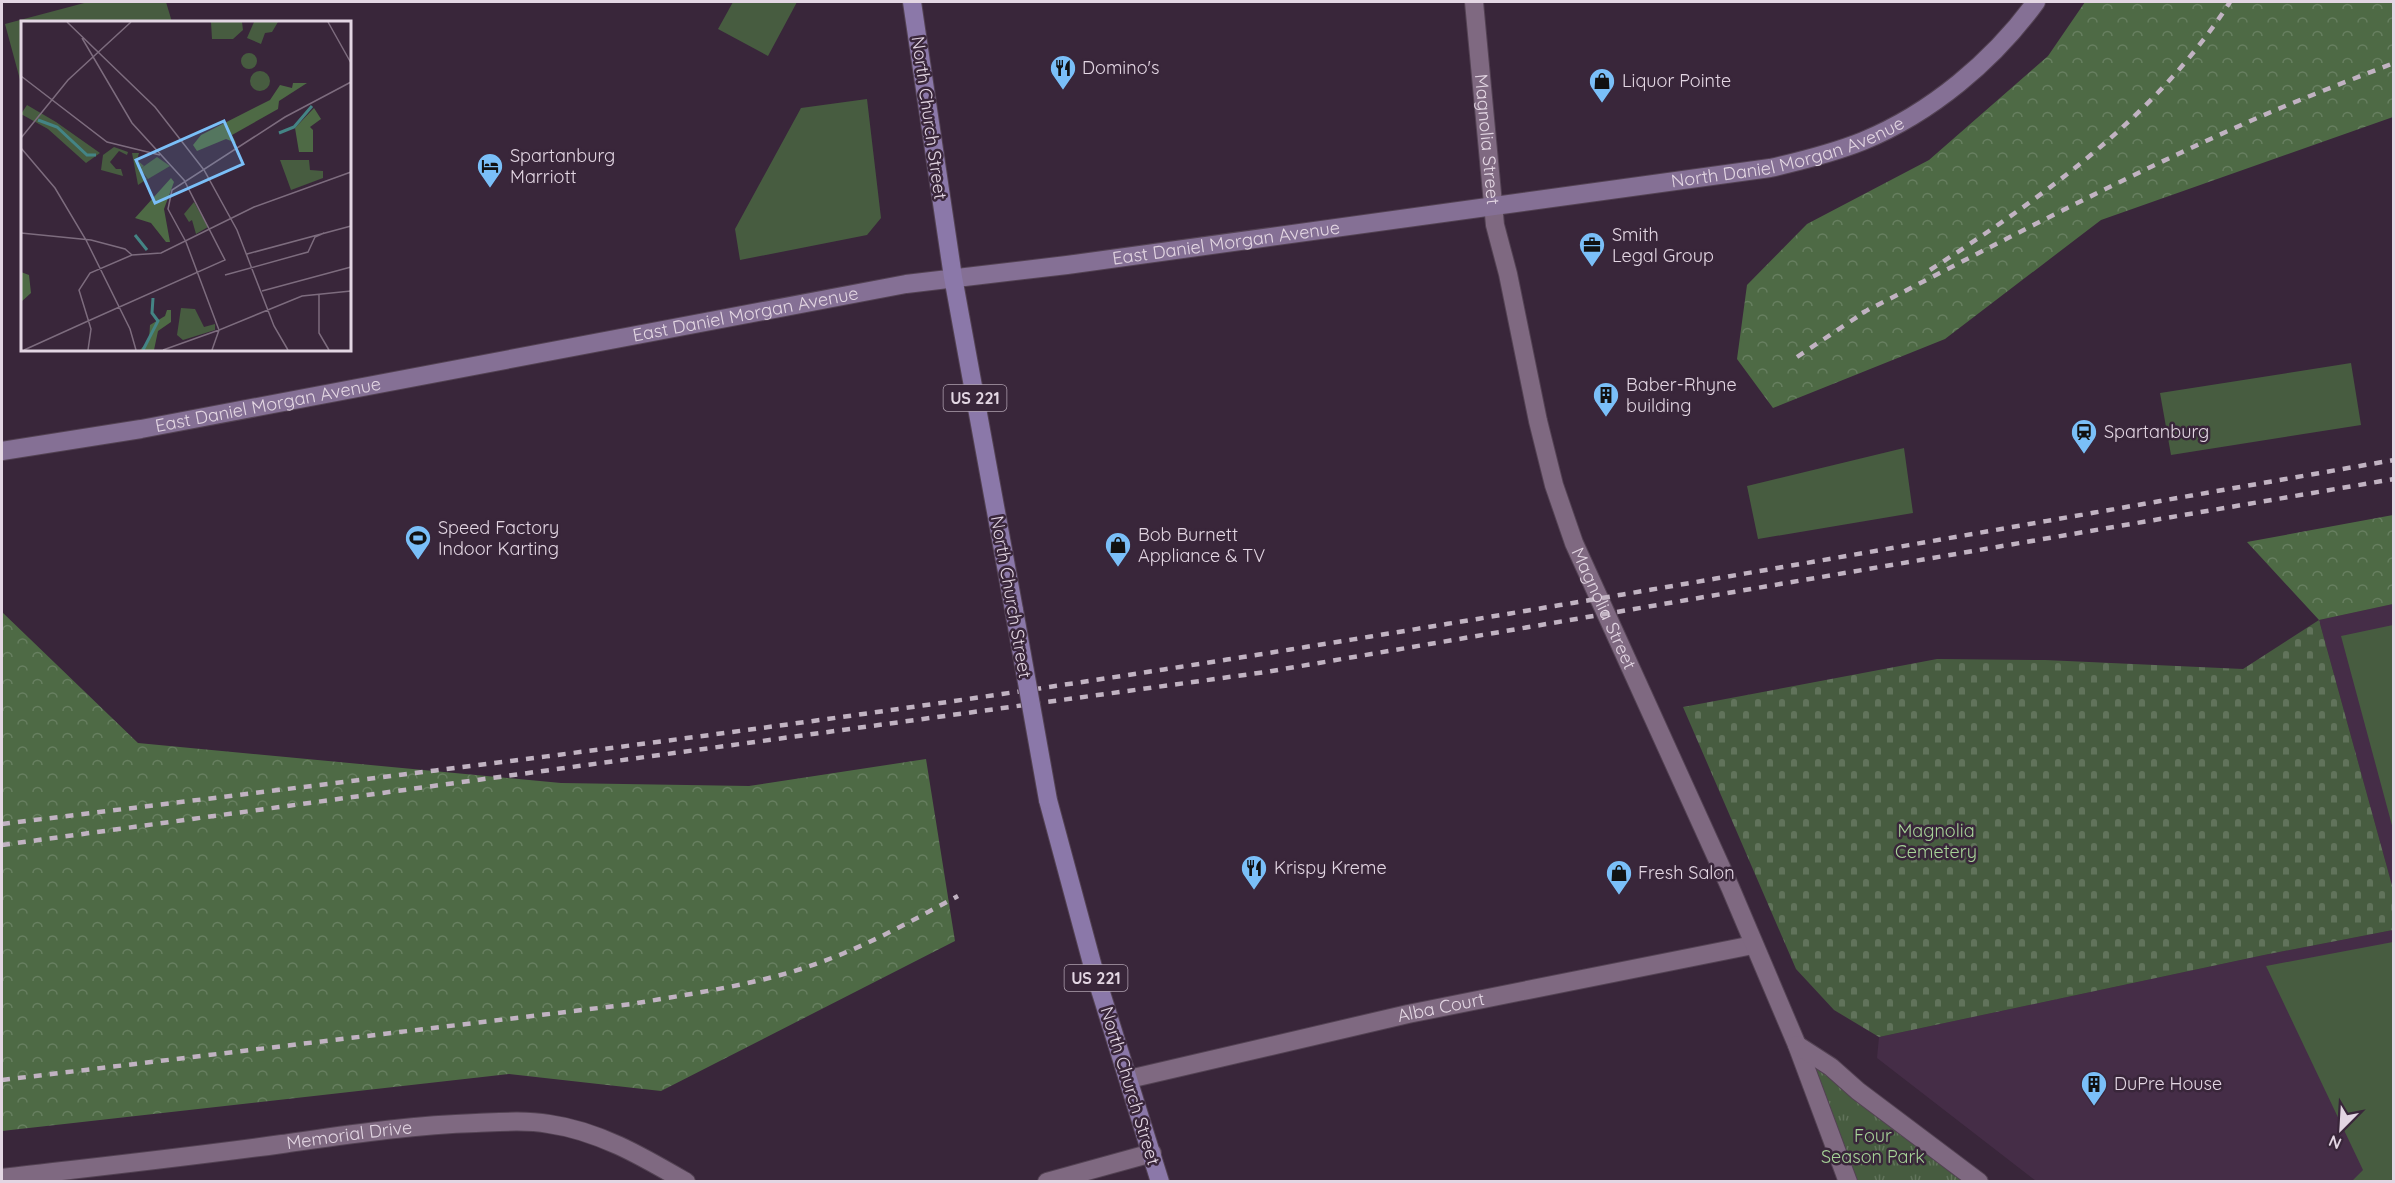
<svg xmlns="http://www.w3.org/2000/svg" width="2395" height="1183" font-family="Quicksand,sans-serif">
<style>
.built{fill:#452d47}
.green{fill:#475c40}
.forest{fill:url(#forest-crowns)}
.cemetery{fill:url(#cemetery-stones)}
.park{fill:url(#park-tufts)}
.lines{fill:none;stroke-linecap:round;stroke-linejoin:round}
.minor-casing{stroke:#534253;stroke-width:20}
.tertiary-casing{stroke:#534253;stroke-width:20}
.secondary-casing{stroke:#534253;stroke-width:20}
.primary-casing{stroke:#534253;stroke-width:20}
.minor{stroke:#7f6981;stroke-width:18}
.tertiary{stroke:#7f6981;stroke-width:18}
.secondary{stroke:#857095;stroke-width:18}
.primary{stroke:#8b78a9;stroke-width:18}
.rail{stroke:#c1b3c2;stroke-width:4.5;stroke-dasharray:8 8;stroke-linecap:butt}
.primary-bridge-casing{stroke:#534253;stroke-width:20;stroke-linecap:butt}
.primary-bridge{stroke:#8b78a9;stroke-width:18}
.labels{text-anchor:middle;stroke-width:5;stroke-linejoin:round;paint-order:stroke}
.shield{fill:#39263a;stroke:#b0a1b0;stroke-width:1.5}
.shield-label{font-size:16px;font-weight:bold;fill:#e3d6e3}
.poi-label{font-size:18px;fill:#e3d6e3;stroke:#39263a;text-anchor:start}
.street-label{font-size:18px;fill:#e3d6e3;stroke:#39263a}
.park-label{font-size:18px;fill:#a7d498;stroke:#39263a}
.inset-river{fill:none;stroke:#448485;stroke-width:3}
.inset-road{fill:none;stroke:#7d6c7e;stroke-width:1.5}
.view{fill:#7abff8;fill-opacity:0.15;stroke:#7abff8;stroke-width:3}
.inset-edge{fill:none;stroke:#e3d6e3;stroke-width:3}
</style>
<defs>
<pattern id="forest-crowns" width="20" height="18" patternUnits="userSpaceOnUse" patternTransform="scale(1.5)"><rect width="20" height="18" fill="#4e6a45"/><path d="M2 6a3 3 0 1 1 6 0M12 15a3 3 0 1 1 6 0" fill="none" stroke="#677f60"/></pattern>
<pattern id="cemetery-stones" width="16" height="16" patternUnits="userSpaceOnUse" patternTransform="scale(1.5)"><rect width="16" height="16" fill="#475c40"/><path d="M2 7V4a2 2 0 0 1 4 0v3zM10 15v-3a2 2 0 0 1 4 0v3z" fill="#61735b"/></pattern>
<pattern id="park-tufts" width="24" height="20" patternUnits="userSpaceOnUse" patternTransform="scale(1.5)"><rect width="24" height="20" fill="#475c40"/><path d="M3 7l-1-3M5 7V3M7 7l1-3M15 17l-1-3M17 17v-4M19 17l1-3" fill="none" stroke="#61735b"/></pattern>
</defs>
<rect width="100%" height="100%" fill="#39263a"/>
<path class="built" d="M2393,604v285l-74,-269z
M2393,930v251h-357l-159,-123 2,-21 385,-82z"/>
<path class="green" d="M88,2h78l6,20h-150v65l-17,-63z
M733,2h64l-29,54 -50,-27z
M867,99l14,119 -14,17 -127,25 -5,-31 66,-121z
M2351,363l10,62 -190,30 -11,-62z
M1904,448l9,65 -155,26 -11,-53z
M2393,625h1l-1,204 -52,-193z
M2393,942v239h-41l11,-11 -97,-204z"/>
<path class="forest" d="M2085,2h308v115l-292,103 -156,119 -172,69 -36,-49 10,-74 60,-61 122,-64 119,-104z
M2393,515v89l-74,16 -72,-78z
M2,612l136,131 423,40 188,3 177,-27 29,182 -294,150 -152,-17 -507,57z"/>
<path class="cemetery" d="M2319,620l74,269v41l-129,25 -385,82 -45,-27 -38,-41 -113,-262 254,-48 108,1 198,9z"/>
<path class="park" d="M1797,1045l182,136h-131z"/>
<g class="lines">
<g class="minor-casing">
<g id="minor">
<path id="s1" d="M1129,1079l279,-65 345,-69"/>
<path id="s2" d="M2,1178c93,-11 186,-21 280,-34 64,-9 129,-19 194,-21 24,-1 48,-3 73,1 50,7 94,33 137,58"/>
<path d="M1047,1182l105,-29"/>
</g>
</g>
<g class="tertiary-casing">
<g id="tertiary">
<path id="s3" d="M1474,2l21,223 13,49 30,147 16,64 20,58 156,344 67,158 51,137"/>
<path d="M1797,1045l34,22 27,24 121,91"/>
</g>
</g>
<g class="secondary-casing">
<g id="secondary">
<path id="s4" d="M2,451l139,-22 765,-145 161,-19 703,-97c31,-7 63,-15 93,-27 68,-28 130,-80 173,-139"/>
</g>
</g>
<g class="primary-casing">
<path id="primary" d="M912,2l41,275 61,333
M1048,800l45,167 67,215"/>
</g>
<use href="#minor" class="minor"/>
<use href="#tertiary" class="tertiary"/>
<use href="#secondary" class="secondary"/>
<use href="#primary" class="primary"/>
<path class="rail" d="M1930,270c113,-73 226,-153 300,-268
M1862,313c135,-69 270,-141 409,-201 40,-17 82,-33 123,-49
M1797,357l72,-48
M2,824c333,-41 668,-81 1000,-130 466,-69 928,-153 1392,-234
M2,845l1264,-173 1128,-193
M2,1080l630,-76c62,-11 131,-20 189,-42 48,-17 92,-42 137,-66"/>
<g class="primary-bridge-casing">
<path id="primary-bridge" d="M1014,610l34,190"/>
</g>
<use href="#primary-bridge" class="primary-bridge"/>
</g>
<defs>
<g id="restaurant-pin" transform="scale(1.35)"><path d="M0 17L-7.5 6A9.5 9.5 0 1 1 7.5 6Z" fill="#7abff8" stroke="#39263a"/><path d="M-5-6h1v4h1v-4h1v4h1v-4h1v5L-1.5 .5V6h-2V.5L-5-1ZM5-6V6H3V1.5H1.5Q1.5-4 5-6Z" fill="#111"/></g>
<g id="shop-pin" transform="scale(1.35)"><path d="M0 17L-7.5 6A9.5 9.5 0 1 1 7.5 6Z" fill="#7abff8" stroke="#39263a"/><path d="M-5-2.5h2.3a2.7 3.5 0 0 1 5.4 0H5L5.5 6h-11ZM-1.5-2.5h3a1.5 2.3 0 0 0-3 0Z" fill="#111"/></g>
<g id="hotel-pin" transform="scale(1.35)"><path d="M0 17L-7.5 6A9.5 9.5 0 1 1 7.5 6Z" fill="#7abff8" stroke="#39263a"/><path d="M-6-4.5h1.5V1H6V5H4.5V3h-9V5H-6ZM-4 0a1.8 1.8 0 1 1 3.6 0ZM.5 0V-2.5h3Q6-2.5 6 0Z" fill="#111"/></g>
<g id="office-pin" transform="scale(1.35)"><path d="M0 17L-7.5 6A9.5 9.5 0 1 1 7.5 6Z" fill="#7abff8" stroke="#39263a"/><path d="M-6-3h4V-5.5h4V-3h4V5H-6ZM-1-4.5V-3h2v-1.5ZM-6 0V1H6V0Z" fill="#111"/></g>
<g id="building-pin" transform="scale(1.35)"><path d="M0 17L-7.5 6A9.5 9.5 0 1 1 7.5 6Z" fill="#7abff8" stroke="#39263a"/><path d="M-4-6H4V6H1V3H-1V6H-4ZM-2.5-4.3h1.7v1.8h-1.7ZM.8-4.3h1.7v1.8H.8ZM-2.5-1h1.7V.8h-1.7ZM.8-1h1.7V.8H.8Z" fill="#111"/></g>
<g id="station-pin" transform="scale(1.35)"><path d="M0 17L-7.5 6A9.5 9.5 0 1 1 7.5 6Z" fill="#7abff8" stroke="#39263a"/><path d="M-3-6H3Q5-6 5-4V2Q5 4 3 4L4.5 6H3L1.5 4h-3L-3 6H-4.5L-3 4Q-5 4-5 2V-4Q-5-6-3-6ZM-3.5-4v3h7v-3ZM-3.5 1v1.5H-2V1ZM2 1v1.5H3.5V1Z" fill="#111"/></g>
<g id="stadium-pin" transform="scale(1.35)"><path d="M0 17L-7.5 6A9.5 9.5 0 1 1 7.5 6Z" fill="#7abff8" stroke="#39263a"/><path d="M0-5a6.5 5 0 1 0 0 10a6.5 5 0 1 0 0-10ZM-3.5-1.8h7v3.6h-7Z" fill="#111"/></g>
</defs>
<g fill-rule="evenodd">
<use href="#restaurant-pin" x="1063" y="68"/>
<use href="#shop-pin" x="1602" y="81"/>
<use href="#hotel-pin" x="490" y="166"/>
<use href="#office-pin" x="1592" y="245"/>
<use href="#building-pin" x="1606" y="395"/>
<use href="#station-pin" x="2084" y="432"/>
<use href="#stadium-pin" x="418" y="538"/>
<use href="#shop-pin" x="1118" y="545"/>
<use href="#restaurant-pin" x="1254" y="868"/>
<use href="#shop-pin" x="1619" y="873"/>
<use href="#building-pin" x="2094" y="1084"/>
</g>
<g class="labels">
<g class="shield">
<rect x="943.5" y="385" width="63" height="26" rx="4.5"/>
<rect x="1064.5" y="965" width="63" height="26" rx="4.5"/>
</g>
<g class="shield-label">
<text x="975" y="404">US 221</text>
<text x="1096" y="984">US 221</text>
</g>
<g class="poi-label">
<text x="1082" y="74">Domino's</text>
<text x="1622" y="87">Liquor Pointe</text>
<text x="510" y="162">Spartanburg<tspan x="510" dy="21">Marriott</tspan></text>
<text x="1612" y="241">Smith<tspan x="1612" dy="21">Legal Group</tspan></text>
<text x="1626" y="391">Baber-Rhyne<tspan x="1626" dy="21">building</tspan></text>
<text x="2104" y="438">Spartanburg</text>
<text x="438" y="534">Speed Factory<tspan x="438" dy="21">Indoor Karting</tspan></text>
<text x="1138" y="541">Bob Burnett<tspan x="1138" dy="21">Appliance &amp; TV</tspan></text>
<text x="1274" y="874">Krispy Kreme</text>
<text x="1638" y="879">Fresh Salon</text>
<text x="2114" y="1090">DuPre House</text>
</g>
<g class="street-label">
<text transform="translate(929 118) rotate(82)" y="6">North Church Street</text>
<text dy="6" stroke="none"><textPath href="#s3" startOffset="138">Magnolia Street</textPath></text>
<text dy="6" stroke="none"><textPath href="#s4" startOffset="1812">North Daniel Morgan Avenue</textPath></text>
<text dy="6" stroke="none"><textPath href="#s4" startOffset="1242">East Daniel Morgan Avenue</textPath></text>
<text dy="6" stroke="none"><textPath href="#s4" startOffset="756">East Daniel Morgan Avenue</textPath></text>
<text dy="6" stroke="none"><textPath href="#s4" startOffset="270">East Daniel Morgan Avenue</textPath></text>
<text transform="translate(1011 597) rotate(80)" y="6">North Church Street</text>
<text dy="6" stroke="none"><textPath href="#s3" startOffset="624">Magnolia Street</textPath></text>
<text dy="6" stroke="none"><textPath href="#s1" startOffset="320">Alba Court</textPath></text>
<text transform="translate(1130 1086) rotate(73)" y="6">North Church Street</text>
<text dy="6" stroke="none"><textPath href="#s2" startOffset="350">Memorial Drive</textPath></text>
</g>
<g class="park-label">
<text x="1936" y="837">Magnolia<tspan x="1936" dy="21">Cemetery</tspan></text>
<text x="1873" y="1142">Four<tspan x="1873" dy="21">Season Park</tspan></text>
</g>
</g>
<g transform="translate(21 21)">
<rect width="330" height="330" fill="#39263a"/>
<path d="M190,1h31l1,8 -10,9h-21zM233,1h24l-6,10 -7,1 -4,11 -14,-6zM220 40a8 8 0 1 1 16 0a8 8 0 1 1-16 0ZM229 60a10 10 0 1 1 20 0a10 10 0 1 1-20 0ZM93,126l14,5 -1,3 -8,-4 -9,11 6,7h5l2,7 -22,-6 2,-15zM111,132h7l-2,7 7,6 -5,4 8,9 -9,6zM160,287l14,1 9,18 11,-3v6l-32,10 -6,-5z" fill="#475c40"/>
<path d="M272,62h14l-28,18 -1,8 -46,26 4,8 -10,-4 -29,12 -4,-6 8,-10 69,-35 10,-15 12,3zM293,87l7,11 -11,8 3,3v22h-14l-4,-24zM150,157l3,4 -10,27 6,33h-4l-15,-19 -16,-5zM0,251l8,3 2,18 -10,9zM146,289h4v12l-13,9 -4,19h-14l9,-10 1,-15 15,-9z" fill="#4e6a45"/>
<path d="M136,136l13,9 -22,13 -8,-10z" fill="#475c40"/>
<path d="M6,84l29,17 44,31 -14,10 -38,-34 -27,-15zM259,139h29l1,10 13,1v7l-32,12zM173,181l14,25 -12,7 -4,-14 -3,2 -5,-8z" fill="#475c40"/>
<path class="inset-river" d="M17,99l19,7 30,28h9M258,112l15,-6 18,-21M114,214l12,15M122,329l15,-29 -6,-8 1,-15"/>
<path class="inset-road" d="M46,1l88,85 49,63 33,60 37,96 14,24M307,1l23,41M61,17l50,85 52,57 41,80 -137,61M0,55l86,66 53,13M0,117l47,-58 63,-58M0,127l34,40 31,52 44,89 6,21M0,212l70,7 34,9 7,6M165,221l-18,-33 4,-19 113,-73 66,-35M226,233l104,-28M204,254l83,-23 7,-15 9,-4M241,270l89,-24M298,273v39l10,17M3,329l64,-29M67,329l3,-21 -12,-39 11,-17 42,-18 29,-2 93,-46 97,-35M142,329l56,-20 -33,-88M191,329l7,-20 83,-34 49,-5"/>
<path class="view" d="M203,100l19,43 -88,39 -19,-43z"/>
<rect width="330" height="330" class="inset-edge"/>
</g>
<rect width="2395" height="1183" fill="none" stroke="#e3d6e3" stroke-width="6"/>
<g transform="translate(2341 1129) rotate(204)" stroke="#39263a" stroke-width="4.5" paint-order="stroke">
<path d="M0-4.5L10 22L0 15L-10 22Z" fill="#e3d6e3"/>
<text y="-9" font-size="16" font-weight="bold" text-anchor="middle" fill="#e3d6e3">N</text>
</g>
</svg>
